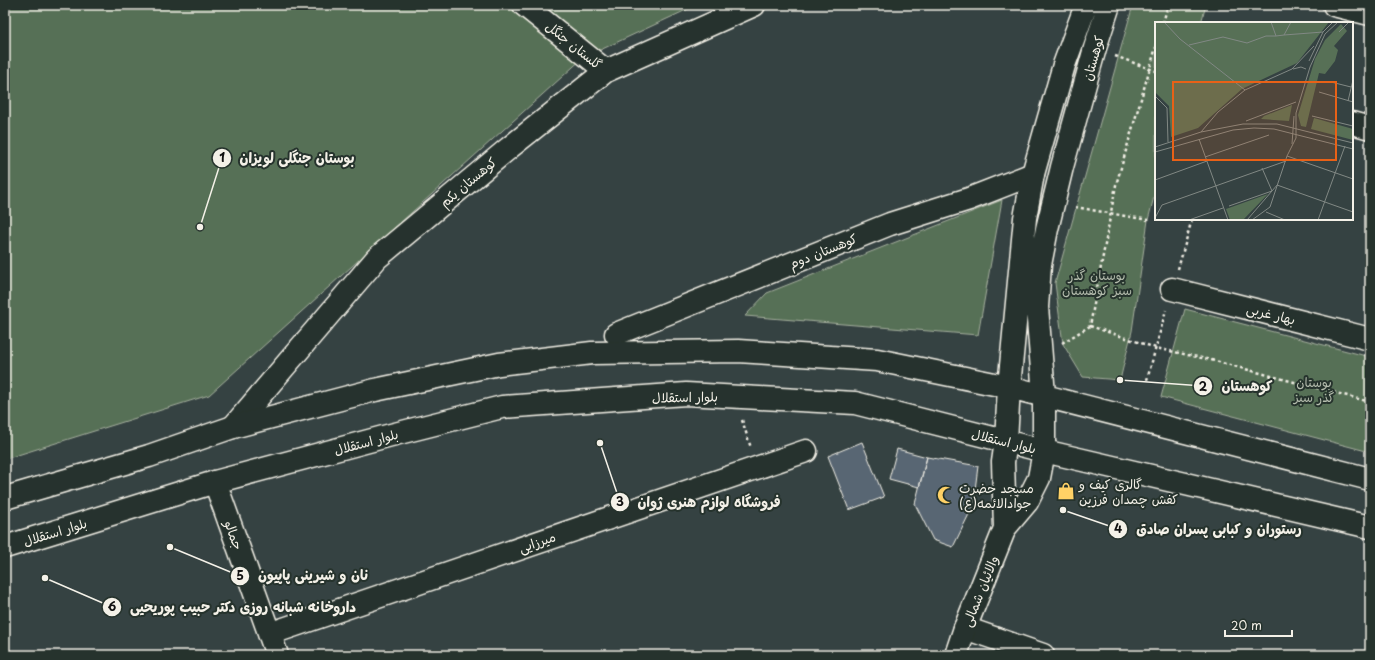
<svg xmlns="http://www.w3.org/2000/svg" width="1375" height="660" font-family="'Playpen Sans','Playpen Sans Arabic',sans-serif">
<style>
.green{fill:#577056;stroke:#a6b09f}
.building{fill:#586673;stroke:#f4f1e8}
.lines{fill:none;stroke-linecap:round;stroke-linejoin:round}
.minor-casing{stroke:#f4f1e8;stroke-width:25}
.major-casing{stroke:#f4f1e8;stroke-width:25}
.path{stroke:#f4f1e8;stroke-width:2.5;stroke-dasharray:3 3;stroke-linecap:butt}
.minor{stroke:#26332d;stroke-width:22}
.major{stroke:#26332d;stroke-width:22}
.labels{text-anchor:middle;stroke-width:4;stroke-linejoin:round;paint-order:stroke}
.street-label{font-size:13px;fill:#f4f1e8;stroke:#26332d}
.park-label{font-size:13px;fill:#b5bdae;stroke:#26332d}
.poi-label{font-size:13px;fill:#f4f1e8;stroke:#26332d;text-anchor:start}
.inset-road{fill:none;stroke:#818884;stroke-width:1}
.view{fill:#e96117;fill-opacity:0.15;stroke:#e96117;stroke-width:2}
.inset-edge{fill:none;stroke:#f4f1e8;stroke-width:2}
.leader{fill:none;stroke:#f4f1e8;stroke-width:1.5}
.callout-dot{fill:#f4f1e8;stroke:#26332d;stroke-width:1.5}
.mark-label{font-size:12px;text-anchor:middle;font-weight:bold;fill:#111}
.callout-label{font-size:14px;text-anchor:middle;font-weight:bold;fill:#f4f1e8;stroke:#26332d;stroke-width:4;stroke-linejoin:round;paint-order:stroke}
</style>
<rect width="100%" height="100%" fill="#354242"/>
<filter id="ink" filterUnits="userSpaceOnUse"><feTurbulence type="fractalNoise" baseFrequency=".025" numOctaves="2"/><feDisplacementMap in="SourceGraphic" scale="8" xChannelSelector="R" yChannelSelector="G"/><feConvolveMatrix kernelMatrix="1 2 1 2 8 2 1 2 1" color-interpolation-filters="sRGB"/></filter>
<g filter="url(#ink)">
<path class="green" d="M5,5h692l-114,53 -374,337 -204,64z
M1133,5h73l-5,18h-45v166l-8,31 -16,111 -12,49 -37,-3 -20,-33 -8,-61z
M1002,200l-24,135 -233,-19 22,-23z
M1185,309l185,48v95l-209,-55z"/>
<path class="building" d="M862,442l22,55 -35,13 -21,-54z
M897,449l30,8 -8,30 -30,-8z
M927,457l51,9 -5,40 -20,41 -20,-7 -18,-36z"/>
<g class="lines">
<g class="minor-casing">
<path id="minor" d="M524,5l82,66
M1334,5l36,9
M1352,123l18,5
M1172,289l198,50
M616,334l274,-110 79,-25 64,-25
M233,427l144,-169 132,-110 97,-77 148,-66
M215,482l62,173
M965,628l78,27
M269,634l537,-183"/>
</g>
<g class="major-casing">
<path id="major" d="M5,498l144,-42 84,-29 142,-37 124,-26 93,-11 146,-2 139,9 132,27 361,92
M1005,528l-2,-66 3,-21 3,-54 16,-169 8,-44 15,-53 16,-56 22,-60
M5,547l210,-65 176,-47 111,-28 184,-13 169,9 189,48 326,76
M956,655l9,-27 40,-100 22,-26 12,-24 5,-27v-56l-7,-88 3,-42 7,-36 15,-62 33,-119 14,-43"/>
</g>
<path class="path" d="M1163,23l5,-18
M1115,56l41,15
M1075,207l73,13
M1178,269l14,-50
M1090,326l66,22 55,12 159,42
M1062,343l28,-17 26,-141 40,-138
M1147,380l19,-70
M742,420l9,28"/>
<use href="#minor" class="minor"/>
<use href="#major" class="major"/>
</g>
</g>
<defs>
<g id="shop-bare" transform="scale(1.38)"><path d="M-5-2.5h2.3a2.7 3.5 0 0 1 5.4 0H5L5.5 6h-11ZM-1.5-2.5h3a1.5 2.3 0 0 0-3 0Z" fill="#ffd166" stroke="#26332d" stroke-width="2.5" paint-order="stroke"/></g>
<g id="mosque-bare" transform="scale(1.38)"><path d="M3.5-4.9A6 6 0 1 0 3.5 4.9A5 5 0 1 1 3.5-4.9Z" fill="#ffd166" stroke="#26332d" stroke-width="2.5" paint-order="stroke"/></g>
</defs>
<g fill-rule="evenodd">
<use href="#shop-bare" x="1066" y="491"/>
<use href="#mosque-bare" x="946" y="495"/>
</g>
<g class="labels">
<g class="street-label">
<text transform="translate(574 45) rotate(39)" y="5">گلستان جنگل</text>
<text transform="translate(1093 58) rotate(-74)" y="5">کوهستان</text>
<text transform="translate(468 182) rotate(-40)" y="5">کوهستان یکم</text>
<text transform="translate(823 251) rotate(-22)" y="5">کوهستان دوم</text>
<text transform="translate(1271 314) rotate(14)" y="5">بهار غربی</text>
<text transform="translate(685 397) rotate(-1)" y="5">بلوار استقلال</text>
<text transform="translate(1004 441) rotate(14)" y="5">بلوار استقلال</text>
<text transform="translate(366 442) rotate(-15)" y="5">بلوار استقلال</text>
<text transform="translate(55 532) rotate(-17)" y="5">بلوار استقلال</text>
<text transform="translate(234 535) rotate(70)" y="5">جمالو</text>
<text transform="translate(537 542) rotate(-19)" y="5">میرزایی</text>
<text transform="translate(980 591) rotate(-68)" y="5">والائیان شمالی</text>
</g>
<g class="park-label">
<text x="1097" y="280">بوستان گذر<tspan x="1097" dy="15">سبز کوهستان</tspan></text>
<text x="1314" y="387">بوستان<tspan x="1314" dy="15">گذر سبز</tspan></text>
</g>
<g class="poi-label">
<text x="1079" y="489">گالری کیف و<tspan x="1079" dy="15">کفش چمدان فرزین</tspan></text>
<text x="959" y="493">مسجد حضرت<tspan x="959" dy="15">جوادالائمه(ع)</tspan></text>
</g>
</g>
<g transform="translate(1155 22)">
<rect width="198" height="198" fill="#354242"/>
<path d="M0,0h174l-32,41 -55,26 -44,39 -27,9 -2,-31 -14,-14zM186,2l6,7 -13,15 4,4 -3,11 -10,13 -6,-1 -13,54 -5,-1 -3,-11 17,-56 10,-19zM137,83l-3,16 -28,-2 3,-3zM159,96l39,11v11l-42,-11zM113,172l-25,26h-13l-4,-11z" fill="#577056"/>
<path class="inset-road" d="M9,0l16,17 65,51M116,0l5,14 8,-1M136,0l-7,13 39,-3M184,10l10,-10M34,23l34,-8 24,6 19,-7h10M154,39l14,-29 10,-10M138,47l8,-2 5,2M176,60l20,5M164,70l34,10M0,74l12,12 1,34M193,79l5,-21M157,94l41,10M91,99l50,-19M46,110l17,-20 27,-22 47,-21 22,-23M44,117l29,81M137,122l2,-28M0,125l46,-15 42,-8h34l76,19M0,130l78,-22 21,-2 20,1 79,20M132,134l66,23M50,135l64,-22M0,158l52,-19M122,163l76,27M7,183l124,-44M74,184l43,-15 -10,-23M111,190l19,8M0,196l7,-13M34,198l34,-12M92,198l31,-36M97,198l18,-13 17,-51 9,-18v-25l14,-46 15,-33 13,-12M163,198l27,-74"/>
<path class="view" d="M18,60h163v78h-163z"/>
<rect width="198" height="198" class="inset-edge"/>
</g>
<path class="leader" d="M200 227L222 158M1120 380L1203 386M600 443L620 502M1063 510L1118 529M170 547L240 576M45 578L112 607"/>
<g class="callout-dot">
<circle cx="200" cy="227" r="4"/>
<circle cx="1120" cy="380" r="4"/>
<circle cx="600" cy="443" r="4"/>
<circle cx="1063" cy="510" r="4"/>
<circle cx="170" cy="547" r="4"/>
<circle cx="45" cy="578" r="4"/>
<circle cx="222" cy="158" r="10"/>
<circle cx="1203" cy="386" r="10"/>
<circle cx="620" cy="502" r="10"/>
<circle cx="1118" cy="529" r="10"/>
<circle cx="240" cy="576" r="10"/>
<circle cx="112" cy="607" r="10"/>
</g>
<g class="mark-label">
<text x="222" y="162">1</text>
<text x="1203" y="391">2</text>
<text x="620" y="506">3</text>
<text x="1118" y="533">4</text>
<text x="240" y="580">5</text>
<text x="112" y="611">6</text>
</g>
<g class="callout-label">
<text x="297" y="163">بوستان جنگلی لویزان</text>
<text x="1247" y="391">کوهستان</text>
<text x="709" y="507">فروشگاه لوازم هنری ژوان</text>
<text x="1219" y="534">رستوران و کبابی پسران صادق</text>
<text x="313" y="580">نان و شیرینی پاپیون</text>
<text x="243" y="612">داروخانه شبانه روزی دکتر حبیب پوریحیی</text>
</g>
<rect width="1375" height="660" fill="none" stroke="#26332d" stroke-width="20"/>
<rect x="10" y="10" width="1355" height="640" fill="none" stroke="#f4f1e8" stroke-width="1.5" filter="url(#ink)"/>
<path d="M1225 630v6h67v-6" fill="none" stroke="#f4f1e8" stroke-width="2"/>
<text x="1231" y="630" font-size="12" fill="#f4f1e8" stroke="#26332d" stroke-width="3" paint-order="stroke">20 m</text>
</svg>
